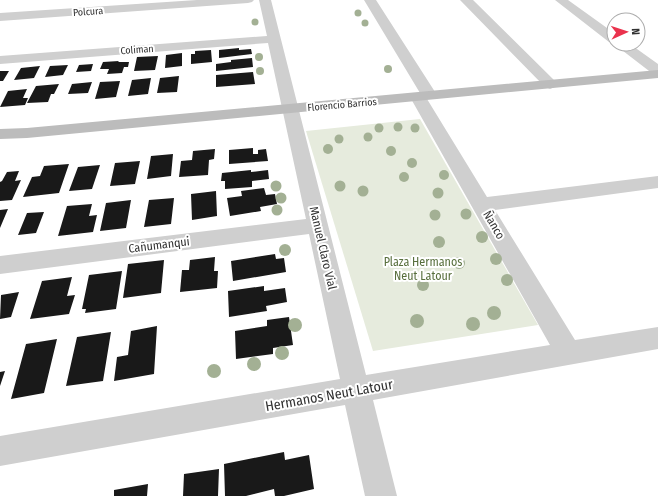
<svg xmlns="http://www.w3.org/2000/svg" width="658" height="496" font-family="'Fira Sans Condensed',sans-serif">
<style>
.green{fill:#e6ebdd}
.building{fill:#191919}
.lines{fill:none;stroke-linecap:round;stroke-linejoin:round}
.street{fill:#cfcfcf;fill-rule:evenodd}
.secondary{fill:#bcbcbc;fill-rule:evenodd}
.tree{fill:#a3b094}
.labels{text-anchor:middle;stroke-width:4;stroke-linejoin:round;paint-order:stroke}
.far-street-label{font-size:10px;fill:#323232;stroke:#fff}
.street-label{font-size:12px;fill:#323232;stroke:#fff}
.park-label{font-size:12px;fill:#586f3d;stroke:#fff}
.near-street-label{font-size:14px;fill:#323232;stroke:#fff}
</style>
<rect width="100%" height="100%" fill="#fff"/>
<path class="green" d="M420,119l118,206 -165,26 -67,-220z"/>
<path class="building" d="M239,48v2l12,-1 1,5 -33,4v-8z
M211,50l1,12 -21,2v-10h4v-3z
M182,53v13l-17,2 1,-13z
M158,56l-3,14 -21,1 3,-14z
M252,58l1,9 -37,4v-7l15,-2v-2z
M119,61l-1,1h11l-1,5h-4l-2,6 -15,1 2,-5h-9l3,-7z
M93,64l-2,7 -15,1 3,-7z
M68,65l-5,10 -18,2 5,-11z
M40,66l-6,12 -20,2 7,-12z
M0,71h9l-6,10h-3z
M253,72l2,12 -39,3v-12z
M179,76l-2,16 -20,1 3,-15z
M151,78l-3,16 -20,2 4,-16z
M120,81l-4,16 -21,2 5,-17z
M92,82l-4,11 -20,1 4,-10z
M59,84l-5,10h-3l-3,8 -21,1 9,-17z
M27,89l-4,9h5l-3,7 -25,2 8,-16z
M253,148v6h5v-4l8,-1 2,12 -39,3v-14z
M215,149l-1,10 -5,1 -1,15 -29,2 2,-16 11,-1 1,-9z
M173,154l-2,22 -24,3 4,-23z
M140,161l-5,23 -25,2 5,-23z
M69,164l-10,29 -36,4 9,-20 8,-1 4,-10z
M100,165l-8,24 -23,2 9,-24z
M251,170v2l17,-2 1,9 -17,2v6l-27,2v-8h-4l1,-8z
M19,171l-4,10 6,-1 -9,20 -12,1v-19l2,-1 5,-9z
M264,188l2,7 9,-1 2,10 -17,3 1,4 -31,5 -3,-18 15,-2 -1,-5z
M216,191l1,25 -25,4 -1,-26z
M174,198l-3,26 -27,3 5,-27z
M131,200l-5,28 -26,3 6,-28z
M92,204l-3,12 8,-1 -4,17 -35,4 9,-30z
M8,209l-8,19v-18z
M44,212l-8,21 -18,2 9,-22z
M275,254l1,5 8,-1 2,14 -53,9 -2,-20z
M215,257l-1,14h4l-1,17 -37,4 2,-22h7l1,-10z
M164,260l-3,33 -38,5 5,-34z
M122,271l-6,38 -31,4 1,-4h-4l7,-34z
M72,277l-5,19 8,-1 -6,19 -39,5 12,-38z
M264,286v5l21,-3 2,14 -21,4 1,5 -38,6 -1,-26z
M19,292l-8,25 -11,2 1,-24z
M289,317l4,28 -20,3v6l-37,5 -1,-28 32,-5v-6z
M157,326l-3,48 -40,7 3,-24 11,-2 3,-24z
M111,332l-8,49 -37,5 11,-49z
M57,339l-13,54 -33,6 15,-55z
M5,371l-5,15v-14z
M284,452l1,8 24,-5 5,34 -30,7h-9l-1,-7 -28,7h-21l-1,-32z
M219,469l-1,27h-35l1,-22z
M148,484l-1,12h-33v-6z"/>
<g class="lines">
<path class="street" d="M197,0h57l-2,2 -4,1 -248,18v-8z
M259,0h12l95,375 184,-30 -140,-248 2,-3 8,-1 -56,-93h12l61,95 -3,3 -7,1 60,98 171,-21v12l-163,22 80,130 83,-13v22l-285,51 24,96h-32l-20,-91 -345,61v-30l340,-57 -31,-145 -309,40v-18l306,-37 -38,-176 -268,21v-8l267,-20z
M460,0h13l82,81 3,3 -3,3 -5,2 -5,-2z
M555,0h13l46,33v10l-5,-1z
M614,44h16l28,20v11l-5,-1z"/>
<path class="secondary" d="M658,70v8l-631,60 -27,1v-10l27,-1z"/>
</g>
<g class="tree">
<circle cx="358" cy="13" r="3.5"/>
<circle cx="255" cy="22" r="3.5"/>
<circle cx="365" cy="23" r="3.5"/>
<circle cx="259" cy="57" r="4"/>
<circle cx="388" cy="69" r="4"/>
<circle cx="260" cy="71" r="4"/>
<circle cx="398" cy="127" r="4.5"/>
<circle cx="379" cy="128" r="4.5"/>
<circle cx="415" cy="128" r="4.5"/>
<circle cx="368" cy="137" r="4.5"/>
<circle cx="339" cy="139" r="4.5"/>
<circle cx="328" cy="149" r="5"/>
<circle cx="391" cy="151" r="5"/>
<circle cx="412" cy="163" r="5"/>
<circle cx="444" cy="175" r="5"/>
<circle cx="404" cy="177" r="5"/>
<circle cx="276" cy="186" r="5.5"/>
<circle cx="340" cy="186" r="5.5"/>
<circle cx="363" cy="191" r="5.5"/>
<circle cx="438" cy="193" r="5.5"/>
<circle cx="281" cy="198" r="5.5"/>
<circle cx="277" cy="210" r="5.5"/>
<circle cx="466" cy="214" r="5.5"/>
<circle cx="435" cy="215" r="5.5"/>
<circle cx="482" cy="237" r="6"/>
<circle cx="439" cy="242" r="6"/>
<circle cx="285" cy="250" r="6"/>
<circle cx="496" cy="259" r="6"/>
<circle cx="459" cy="263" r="6"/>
<circle cx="507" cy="280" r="6"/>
<circle cx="423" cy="285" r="6"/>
<circle cx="494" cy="313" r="7"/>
<circle cx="417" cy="321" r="7"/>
<circle cx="473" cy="324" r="7"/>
<circle cx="295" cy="325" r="7"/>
<circle cx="282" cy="353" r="7"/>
<circle cx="254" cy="364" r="7"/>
<circle cx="214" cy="371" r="7"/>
</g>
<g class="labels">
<g class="far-street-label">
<text transform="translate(88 11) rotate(-4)" y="4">Polcura</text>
<text transform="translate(137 49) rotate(-4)" y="4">Coliman</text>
<text transform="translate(342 104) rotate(-5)" y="4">Florencio Barrios</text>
</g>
<g class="street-label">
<text transform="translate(494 225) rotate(60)" y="4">Ñanco</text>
<text transform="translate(159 245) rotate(-7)" y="4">Cañumanqui</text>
<text transform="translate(323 248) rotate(77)" y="4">Manuel Claro Vial</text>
</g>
<g class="park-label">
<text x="423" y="266">Plaza Hermanos<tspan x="423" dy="14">Neut Latour</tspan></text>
</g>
<g class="near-street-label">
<text transform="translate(329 395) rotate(-10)" y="5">Hermanos Neut Latour</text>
</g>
</g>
<g transform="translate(626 32) rotate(87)"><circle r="19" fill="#ffffff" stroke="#adadad"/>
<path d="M0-3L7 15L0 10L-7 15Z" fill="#ea324d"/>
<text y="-6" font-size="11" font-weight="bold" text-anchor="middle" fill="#323232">N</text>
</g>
</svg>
